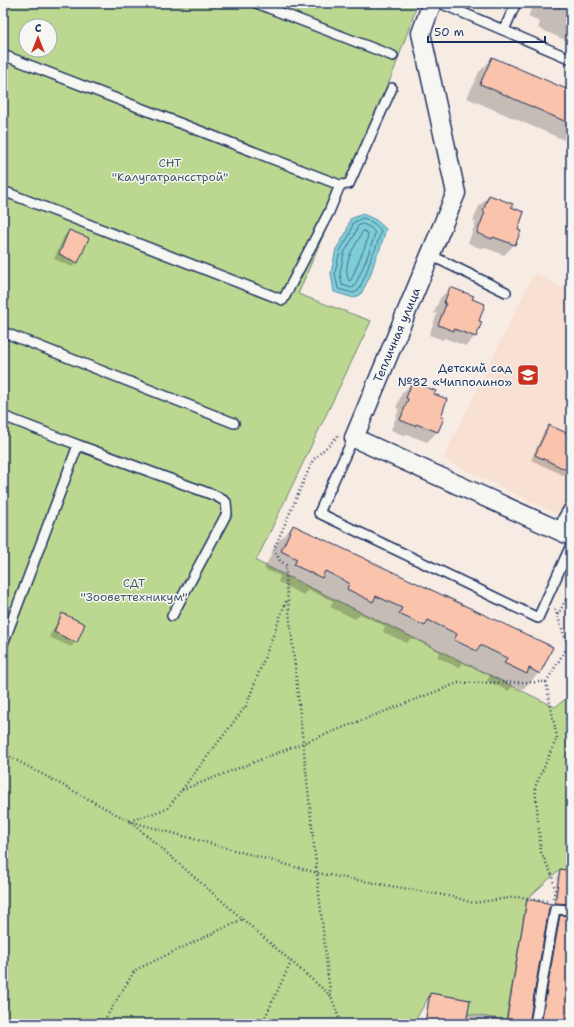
<svg xmlns="http://www.w3.org/2000/svg" width="574" height="1027" font-family="'Shantell Sans',sans-serif">
<style>
.built{fill:#f8e0d3}
.green{fill:#bcd890;stroke:#6c8477;fill-rule:evenodd}
.water{fill:#7eced8;stroke:#568ea7}
.shadow{fill:#0003}
.lines{fill:none;stroke-linecap:round;stroke-linejoin:round}
.shore{stroke:#436f8f;stroke-width:1}
.building{fill:#f9c3ac;stroke:#1b2f5e}
.service-casing{stroke:#1b2f5e;stroke-width:12}
.minor-casing{stroke:#1b2f5e;stroke-width:21}
.path{stroke:#1b2f5e;stroke-width:2.5;stroke-dasharray:1 3;stroke-linecap:butt}
.service{stroke:#f6f6f2;stroke-width:9}
.minor{stroke:#f6f6f2;stroke-width:18}
.labels{text-anchor:middle;stroke-width:3;stroke-linejoin:round;paint-order:stroke}
.park-label{font-size:12px;fill:#43596a;stroke:#f6f6f2}
.street-label{font-size:12px;fill:#1b2f5e;stroke:#f6f6f2}
.poi-label{font-size:12px;fill:#1b2f5e;stroke:#f6f6f2;text-anchor:end}
</style>
<rect width="100%" height="100%" fill="#f7ece4"/>
<filter id="ink" filterUnits="userSpaceOnUse"><feTurbulence type="fractalNoise" baseFrequency=".025" numOctaves="2"/><feDisplacementMap in="SourceGraphic" scale="8" xChannelSelector="R" yChannelSelector="G"/><feConvolveMatrix kernelMatrix="1 2 1 2 8 2 1 2 1" color-interpolation-filters="sRGB"/></filter>
<g filter="url(#ink)">
<path class="built" d="M534,273l37,18v230l-128,-62z"/>
<path class="green" d="M3,3h415l-24,67 -96,224 73,27 -115,240 299,146 16,-12v176l-11,-2 -33,30 -20,121 -39,-6 2,-14 -39,-7 -18,31h-410zM26,26h24v24h-24z"/>
<path class="water" d="M363,214l13,6 10,9 -6,20 -4,8 -6,19 -9,18 -7,4 -20,-6 -3,-19 5,-24 10,-16 4,-14z"/>
<path class="shadow" d="M528,3h43v30l-6,7 -27,-12 2,-6 -12,-5 5,-12z
M493,58l78,34v51l-104,-45 12,-26z
M489,196l21,12 6,22 3,1 -5,14 -10,10 -21,-8 -1,2 -14,-6 8,-21 -3,-1 6,-15z
M69,231l8,31 -5,5 -18,-8 10,-23z
M450,288l28,34 -3,14 -9,10 -22,-8 -1,2 -14,-5 8,-21 -3,-1 6,-15z
M412,383l21,12 7,22 -3,15 -10,10 -21,-8 -1,2 -14,-6 8,-21 -3,-1 6,-15z
M549,426l22,10v27l-3,7 -5,5 -32,-15 13,-29z
M293,526l246,147 -17,17 -9,-4 -5,5 -21,-10 3,-6 -27,-12 -4,5 -22,-11 3,-5 -29,-14 -4,5 -24,-11 2,-6 -25,-12 -5,5 -25,-12 3,-6 -25,-11 -5,5 -25,-13 2,-6 -16,-7 12,-25z
M63,615l13,27 -5,5 -22,-10 9,-17z
M560,870l11,2v35l-18,-2 5,-32z
M528,900l20,8 -20,116h-104l4,-27 3,-3 36,20 38,7 21,-118z
M560,916h11v108h-31l18,-105z"/>
<g class="lines">
<path class="shore" d="M363,218c7,3 14,6 18,13l-5,17 -4,7 -6,19 -8,17 -5,2 -15,-4 -3,-16 5,-22 10,-17 3,-11z
M363,224l8,4 4,5c-5,18 -12,36 -21,54l-2,1 -10,-3 -2,-12 4,-20 10,-17 4,-10z
M364,231l4,3 -2,10 -15,36 -2,1c-4,-7 -2,-19 1,-26 3,-8 9,-14 12,-23z"/>
</g>
<path class="building" d="M492,57l79,34v33l-91,-40z
M489,195l24,9 -2,3 13,5 -6,18 3,1 -6,14 -22,-8 -1,2 -15,-6 8,-21 -2,-1z
M69,230l20,8 -11,25 -19,-9z
M450,287l24,9 -2,3 13,5 -6,17 3,1 -6,15 -22,-8v2l-16,-6 8,-21 -2,-1z
M412,382l24,9 -2,3 13,5 -6,18 3,1 -6,14 -22,-8 -1,2 -15,-6 8,-21 -2,-1z
M549,425l22,10v37l-36,-17z
M293,525l260,122 -13,27 -11,-6 -2,6 -23,-11 3,-5 -27,-13 -3,6 -23,-11 3,-6 -29,-14 -3,6 -26,-12 3,-6 -26,-12 -3,6 -26,-13 2,-6 -24,-12 -3,7 -28,-13 3,-6 -16,-8z
M62,613l23,11 -8,19 -23,-11z
M560,869l11,2v33l-16,-1z
M527,899l25,5 -3,4 -20,116h-23z
M560,915l11,1v108h-30z
M430,993l40,7 -4,24h-41z"/>
<g class="lines">
<g class="service-casing">
<path id="service" d="M256,3l137,53
M440,3l131,56
M504,30l12,-27
M3,55l337,130 9,-1 43,-96
M3,191l280,109 46,-88 11,-27
M430,255l76,37
M3,332l231,91
M3,416l75,29 -75,199
M354,438l-6,11 -29,64 219,105 33,-73
M78,445l138,51 10,6 1,11 -55,103
M561,531l2,-13 8,-13
M535,1024l20,-115 16,1"/>
</g>
<g class="minor-casing">
<path id="minor" d="M432,3l-11,30 35,160 -102,245 217,98"/>
</g>
<path class="path" d="M338,436l-25,24 -39,89 6,12 6,4v18l42,394 3,19 10,28
M558,615l13,-26
M546,682l11,56 -22,49 6,65 11,23 3,15 -2,8
M3,753l126,68 38,-12 79,-103 41,-107
M182,790l276,-107 88,-1 22,-36 -13,-37
M129,821l188,52 137,24 19,6 36,-5 12,-1 26,4
M131,822l200,174
M102,1024l33,-54 108,-51
M262,1024l29,-62"/>
<use href="#service" class="service"/>
<use href="#minor" class="minor"/>
</g>
</g>
<defs>
<g id="school-square" transform="scale(1.15)"><rect x="-9" y="-9" width="18" height="18" rx="4" fill="#c8321e" stroke="#f6f6f2"/><path d="M0-5L7-2L0 1L-7-2ZM-4 1L0 2.5L4 1V4Q0 6-4 4Z" fill="#fff"/></g>
</defs>
<g fill-rule="evenodd">
<use href="#school-square" x="528" y="375"/>
</g>
<g class="labels">
<g class="park-label">
<text x="170" y="167">СНТ<tspan x="170" dy="14">"Калугатрансстрой"</tspan></text>
<text x="134" y="587">СДТ<tspan x="134" dy="14">"Зооветтехникум"</tspan></text>
</g>
<g class="street-label">
<text transform="translate(397 335) rotate(-67)" y="4">Тепличная улица</text>
</g>
<g class="poi-label">
<text x="512" y="372">Детский сад<tspan x="512" dy="14">№82 «Чипполино»</tspan></text>
</g>
</g>
<rect width="574" height="1027" fill="none" stroke="#f6f6f2" stroke-width="16"/>
<rect x="8" y="8" width="558" height="1011" fill="none" stroke="#1b2f5e" stroke-width="1.5" filter="url(#ink)"/>
<g transform="translate(38 38)"><circle r="19" fill="#f6f6f2" stroke="#9ea6b7"/>
<path d="M0-3L7 15L0 10L-7 15Z" fill="#c8321e"/>
<text y="-6" font-size="11" font-weight="bold" text-anchor="middle" fill="#1b2f5e">С</text>
</g>
<path d="M428 36v6h117v-6" fill="none" stroke="#1b2f5e" stroke-width="2"/>
<text x="434" y="36" font-size="12" fill="#1b2f5e" stroke="#f6f6f2" stroke-width="3" paint-order="stroke">50 m</text>
</svg>
